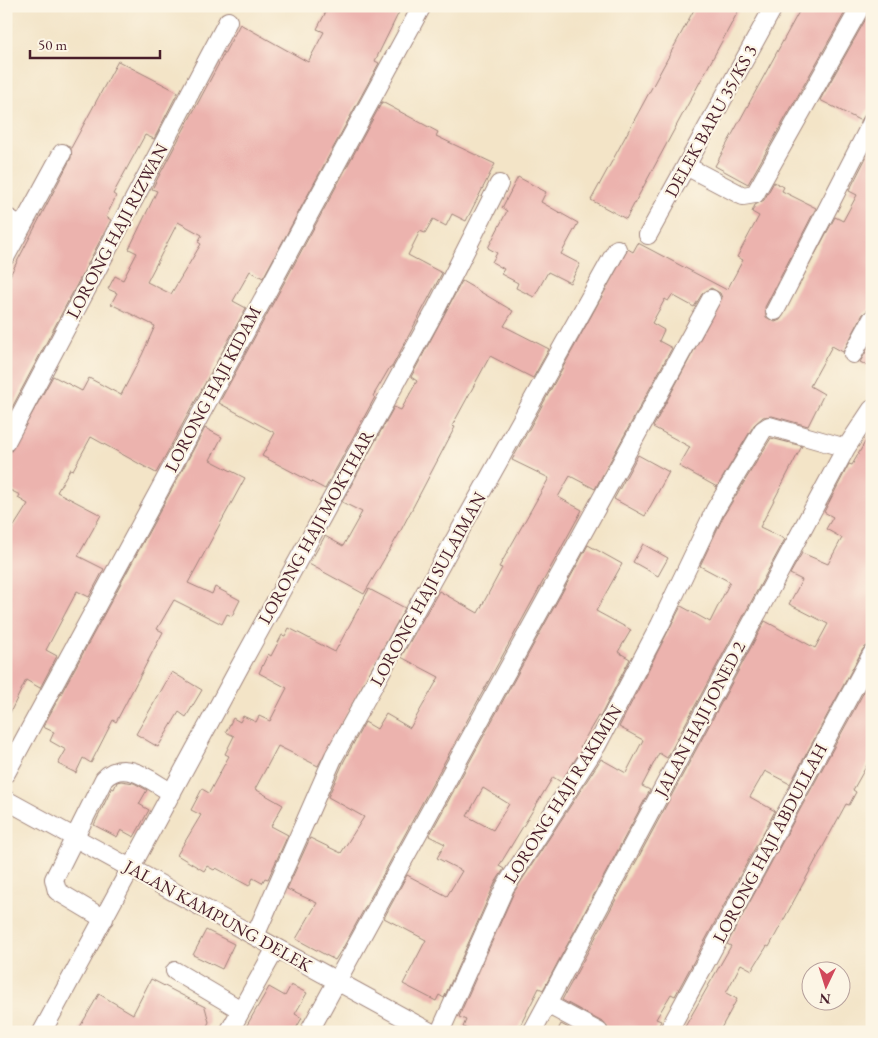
<svg xmlns="http://www.w3.org/2000/svg" width="878" height="1038" font-family="'EB Garamond',serif">
<style>
.building{fill:#ecb3ae;fill-rule:evenodd}
.lines{fill:none;stroke-linecap:round;stroke-linejoin:round}
.minor-casing{stroke:#9e8279;stroke-width:20}
.minor{stroke:#fff;stroke-width:18}
.labels{text-anchor:middle;stroke-width:4.5;stroke-linejoin:round;paint-order:stroke}
.street-label{font-size:18px;fill:#4a1f2b;stroke:#fcf5e5}
</style>
<rect width="100%" height="100%" fill="#fcf5e5"/>
<filter id="ink" filterUnits="userSpaceOnUse"><feTurbulence type="fractalNoise" baseFrequency=".02" numOctaves="2"/><feDisplacementMap in="SourceGraphic" scale="10" xChannelSelector="R" yChannelSelector="G"/><feConvolveMatrix kernelMatrix="1 2 1 2 8 2 1 2 1" color-interpolation-filters="sRGB"/></filter>
<filter id="wash" filterUnits="userSpaceOnUse"><feTurbulence type="fractalNoise" baseFrequency=".0096" numOctaves="4" result="noise"/><feDisplacementMap in="SourceGraphic" scale="20" xChannelSelector="R" yChannelSelector="G"/><feGaussianBlur stdDeviation="1.12" result="paint"/><feColorMatrix in="noise" values="0 0 0 0 0 0 0 0 0 0 0 0 0 0 0 0 0 1.4 0 .05"/><feComposite in="paint" operator="in"/></filter>
<g filter="url(#wash)">
<rect width="100%" height="100%" fill="#f3e4c7"/>
<g id="blocks">
<path class="building" d="M329,6h73l-27,55 4,2 -116,215 -13,-7 -17,30 13,7 -90,165 -65,-36 -18,33 -3,-1 -13,23 44,23 -23,41 26,13 -15,28 -12,-6 -31,59 11,6 -17,32 -14,-8 -20,41v-182l22,-35 -10,-6 2,-3 -14,-7v-28l47,-84 29,15 7,-13 32,17 21,-40 13,-29 -44,-22 6,-11 -9,-4 7,-13 8,4 14,-27 -8,-4 28,-58 -5,-2 88,-165 68,38 16,-30 -7,-3zM178,222l24,13 -4,7 3,2 -30,50 -24,-12z
M696,6h45l-115,213 -35,-19z
M802,6l46,1 -100,177 -33,-18z
M867,17l5,3v83l-11,18 -41,-21z
M118,61l60,31 -24,47 -9,-4 -32,59 3,2 -10,21 5,3 -105,199v-136l65,-125v-10z
M382,102l56,30 -2,4 59,28 -29,57 -14,-7 -6,12 -13,-7 -8,14 -5,-2 -12,24 34,18 -50,94h-2l-17,29 2,1 -50,92 -63,-33 13,-23 -56,-30z
M872,146v162l-9,6 -20,38 -11,-6 -22,40 14,8 -16,32 -36,-10 -9,1 -9,8 -37,62 -38,-21 11,-19 -37,-20 69,-129 -2,-5 -9,-5 -9,6 -8,13 -22,-12 -4,6 -3,-2 -13,24 12,7 -5,11 13,7 -77,141 -25,-13 -12,21 24,13 -238,436 -9,14 -39,-21 21,-36 -30,-14 23,-51 31,15 23,-36 -36,-20 16,-36 21,-39 12,7 9,-15 24,14 29,-51 -38,-20 38,-66 39,22 24,-45 -3,-1 50,-89 -37,-18 116,-211 5,3 5,-9 89,47 16,-30 -6,-3 22,-41 -7,-4 3,-7 9,-5 10,-18 10,5 -2,4 34,17 -51,99 1,10 9,5 5,-2 55,-103 8,4 14,-26 -8,-4z
M518,177l28,15 -5,10 37,21 -17,31 19,10 -10,19 -22,-11 -14,25 -18,-9 2,-5 -17,-9 3,-5 -12,-7 5,-9 -9,-5 19,-37 -5,-3z
M462,281l51,30 -9,15 45,23 -16,29 -43,-22 -38,70 3,1 -55,105 -36,62 -55,-30 16,-28 18,10 19,-34 -20,-10 52,-95 7,3 16,-29 -6,-4z
M872,342v26l-12,-6z
M205,428l17,9 -12,23 35,18 -57,105 24,11 3,-7 25,13 -8,16 -5,-2 -5,10 -48,-24 -17,29 6,3 -47,90 -3,-2 -22,43 -8,-5 -7,15 -18,-9 8,-14 -16,-9 4,-9 -11,-5z
M872,430v213l-9,6 -73,135 -25,-13 -15,26 25,14 -100,185 -4,-2 -15,25 5,2 -6,11h-45l-6,-9 -42,-23 203,-379 50,27 13,-24 -39,-20 13,-24 -12,-6 12,-21 26,11 14,-26 -16,-9 7,-12 -9,-5 25,-48 3,1z
M771,438l31,8 -42,81 25,12 -118,219 -8,-5 -17,33 8,4 -107,200 -4,-2 -22,44h-44l-10,-5 3,-7 -7,-3 4,-10 51,-115 87,-133 25,14 17,-33 -24,-13 62,-121 29,16 20,-40 -30,-16 24,-51z
M638,455l31,17 -24,44 -31,-17z
M643,544l25,14 -10,18 -25,-14z
M588,545l34,19 -26,47 35,19 -13,22 12,7 -30,58 -2,-1 -18,31 2,2 -21,33 -8,-5 -54,89 5,3 -9,14 -51,115 -5,-3 -3,6 -33,-17 23,-44 -42,-22 23,-43 40,21 15,-25 -25,-13 8,-14 -16,-8zM483,788l26,16 -16,26 -26,-14z
M369,589l36,19 -87,158 -40,-20 -23,43 28,16 -12,21 17,9 -20,44 -3,-1 -3,5 -9,-5 -4,8 -33,-18 -2,2 -7,-4 -3,5 -27,-16 24,-40 -10,-5 11,-21 7,4 20,-37 -4,-2 9,-18 -8,-4 7,-14 7,4 3,-6 13,6 3,-6 11,5 17,-33 -28,-15 9,-19 3,2 11,-21 3,1 4,-8 46,24z
M172,672l30,18 -16,27 -7,-5 -21,35 -22,-13z
M872,677v79l-19,34 3,2 -7,13 -3,-1 -77,143 -2,-1 -15,24 -11,-6 -15,29 11,6 -18,33h-37l49,-86 -4,-2z
M121,781l13,2 13,7 -8,14 10,6 -15,27 -13,-7 -4,7 -23,-12 18,-37 2,1 3,-7z
M206,930l28,14 -12,25 -29,-14z
M151,979l54,28 4,15 -5,10h-127l22,-38 34,20z
M291,985l16,8 -12,21 7,4 -8,14h-51l26,-45 16,9z
M561,1024l15,8h-19z"/>
</g>
</g>
<g filter="url(#ink)">
<use href="#blocks" fill-opacity="0" stroke="#9e8279" stroke-width="1"/>
<g class="lines">
<g class="minor-casing">
<path id="minor" d="M686,166l57,30 12,-2 106,-188
M6,217l16,9
M648,235l126,-229
M6,256l56,-103
M775,311l97,-189
M853,354l19,-35
M6,442l222,-421
M6,773l416,-767
M6,800l424,232
M104,919l-47,-28 -3,-12 50,-100c20,-22 47,2 68,14
M255,936l79,-180 283,-507
M175,971l66,39
M547,1004l52,28
M42,1032l198,-366 195,-355 64,-127
M229,1032l47,-84
M309,1032l402,-733
M440,1032l65,-145 92,-142 63,-120 55,-115 48,-80 6,-4 77,22
M532,1032l314,-584 26,-39
M668,1032l204,-378"/>
</g>
<use href="#minor" class="minor"/>
</g>
</g>
<g class="labels">
<g class="street-label">
<text transform="translate(711 121) rotate(-61)" y="6">DELEK BARU 35/KS 3</text>
<text transform="translate(117 231) rotate(-62)" y="6">LORONG HAJI RIZWAN</text>
<text transform="translate(213 389) rotate(-62)" y="6">LORONG HAJI KIDAM</text>
<text transform="translate(316 527) rotate(-61)" y="6">LORONG HAJI MOKTHAR</text>
<text transform="translate(428 589) rotate(-61)" y="6">LORONG HAJI SULAIMAN</text>
<text transform="translate(700 719) rotate(-62)" y="6">JALAN HAJI JONED 2</text>
<text transform="translate(563 794) rotate(-58)" y="6">LORONG HAJI RAKIMIN</text>
<text transform="translate(770 843) rotate(-62)" y="6">LORONG HAJI ABDULLAH</text>
<text transform="translate(218 916) rotate(29)" y="6">JALAN KAMPUNG DELEK</text>
</g>
</g>
<rect width="878" height="1038" fill="none" stroke="#fcf5e5" stroke-width="25"/>
<g transform="translate(826 986) rotate(184)"><circle r="24" fill="#fcf5e5" stroke="#b59f9b"/>
<path d="M0-4L9 19L0 12L-9 19Z" fill="#d1495b"/>
<text y="-8" font-size="14" font-weight="bold" text-anchor="middle" fill="#4a1f2b">N</text>
</g>
<path d="M30 50v8h130v-8" fill="none" stroke="#4a1f2b" stroke-width="2.5"/>
<text x="38" y="50" font-size="15" fill="#4a1f2b" stroke="#fcf5e5" stroke-width="4" paint-order="stroke">50 m</text>
</svg>
